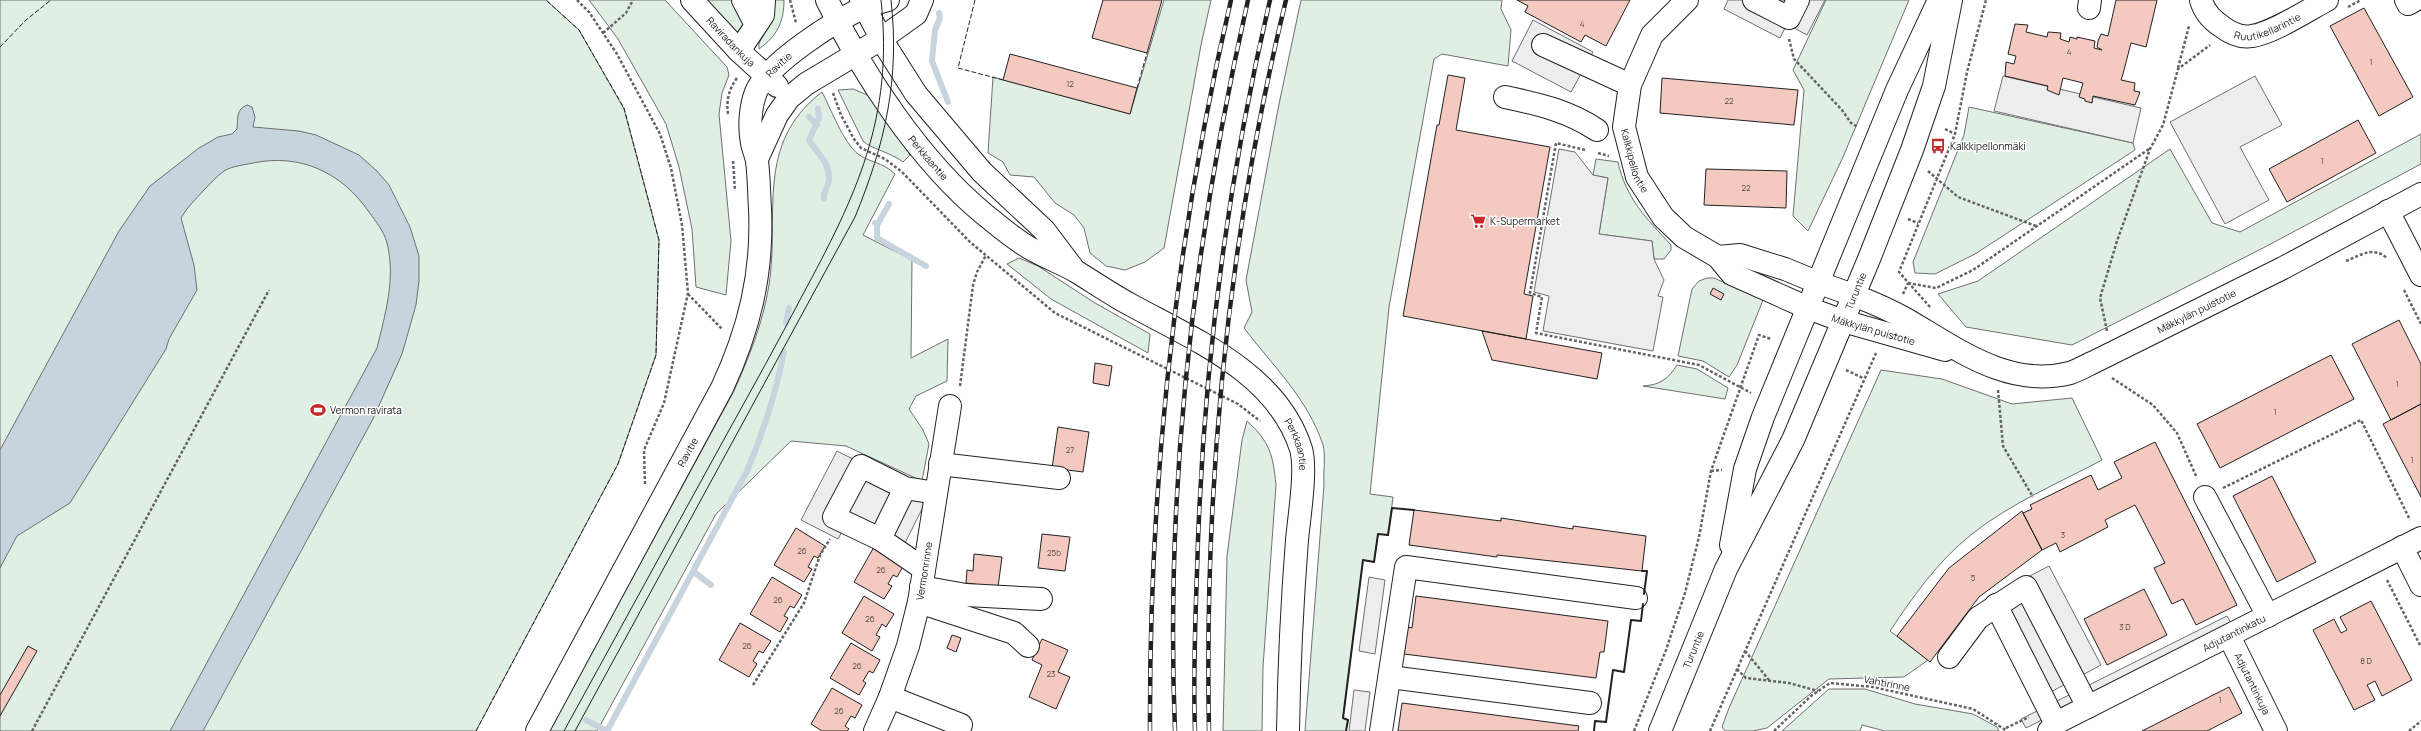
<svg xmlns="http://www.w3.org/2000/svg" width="2421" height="731" font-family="Manrope,sans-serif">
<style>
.green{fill:#e0efe3;stroke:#6f6f6f}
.parking{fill:#ededed;stroke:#6f6f6f}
.water{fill:#c7d3dd;stroke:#6f6f6f}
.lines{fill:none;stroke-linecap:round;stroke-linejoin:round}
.stream{stroke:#c7d3dd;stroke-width:6}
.building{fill:#f3c9c0;stroke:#222}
.minor-casing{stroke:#222;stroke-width:24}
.major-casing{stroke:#222;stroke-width:24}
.path{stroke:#646464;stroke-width:2.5;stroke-dasharray:3 2;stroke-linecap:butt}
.minor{stroke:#fff;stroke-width:22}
.major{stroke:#fff;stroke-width:22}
.tram{stroke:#222;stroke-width:1}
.rail-casing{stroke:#222;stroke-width:4.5}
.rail{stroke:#fff;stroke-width:3;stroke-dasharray:9;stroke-linecap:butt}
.fence{stroke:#222;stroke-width:1;stroke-dasharray:5 2;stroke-linecap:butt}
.wall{stroke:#222;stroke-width:2}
.labels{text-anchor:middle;stroke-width:3;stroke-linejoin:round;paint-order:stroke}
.number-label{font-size:8px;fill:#564c4a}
.street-label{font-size:10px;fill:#222;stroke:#fff}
.poi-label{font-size:10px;fill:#222;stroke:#fff;text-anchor:start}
</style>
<rect width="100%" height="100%" fill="#fff"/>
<path class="green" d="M0,0h546l33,30 45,79 35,131 -3,115 -38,109 -142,267h-476z
M589,0h76l62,67 2,8 -7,18 -3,21 12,127 -5,54 -30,-8 -4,-58 -13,-62 -13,-43 -48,-85z
M705,0h32l8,21 -7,11 -4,-1z
M771,0h13c0,22 -7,36 -25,49v-6l14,-24z
M1164,0h47l-10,45 -37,203 -19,14 -20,8 -19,-4 -16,-13 -6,-25 -10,-13 -19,-12 -21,-26 -24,-2 -7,-13 -15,-9 5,-76 137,37z
M1301,0h201l-1,9 10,21 -3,36 -66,-12 -8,5 -45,248 -19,187 23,3 -5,38 -10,-1 -4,28 -11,-2 -20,158 5,2 -2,11h-41l19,-246c-1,-12 2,-29 -1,-40 -15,-46 -50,-79 -79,-117l8,-16 -6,-32 32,-171z
M1826,0h83l-66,157 -35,74 -15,-15 11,-126 -11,-20z
M853,89l19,8 -1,3 22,26 17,29 -7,7c-13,-10 -32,-13 -40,-21l-25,-51z
M822,92c9,17 21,50 36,62 12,9 23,7 37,20l-32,61 49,25 -1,98 37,-19 -1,42 -31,15 -7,13 14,21 6,14 -7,37 -76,-35 -55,-5 -75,73 -119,217h-48l185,-340c15,-34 29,-68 35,-106 11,-70 -15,-141 53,-193z
M1969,107l164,36 2,7 -160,104 -40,20 -20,-1 -2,-11 51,-127z
M2421,134v30l-158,84 -191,97 -106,-18 -28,-33 40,-13 192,-132 42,74 28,9z
M1596,159l22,3c8,37 29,57 53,83v5l-7,9h-10l-2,-18 -53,-7 9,-56 -15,-3z
M1019,258l19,8 57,37 55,31 -2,19 -97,-54 -44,-35z
M1707,278h7l49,22 -26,65 -8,12 -26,-16 -25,-5 14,-67 7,-8z
M1677,365l20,4 31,19 -3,11 -82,-13c17,-1 25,-7 34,-21z
M1881,370l61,9 70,25 60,-6 30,62c-43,23 -91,43 -130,74 -34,27 -58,61 -82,97l38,29 -24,17 -75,2 -62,49 -14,3h-28l-3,-4 7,-19z
M1247,421c23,21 26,34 29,64l-13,182 -1,64h-39l4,-175 15,-116z
M1829,689h36l50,15 58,10 24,13 2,4h-114l-23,-6 -2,6h-78z"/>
<path class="parking" d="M1728,0h97l-18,35 -20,-11 -7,14 -56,-29z
M1533,20l60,32 -22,40 -59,-31z
M2003,76l138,32 -8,35 -139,-32z
M2255,76l27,49 -42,22 29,53 -44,24 -55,-102z
M1559,149l16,3 18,23 15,3 -9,56 53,7 2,18 10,21 -6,16 5,1 -10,54 -110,-20 6,-35 -15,-4z
M837,451l91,46 -26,52 -55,-27 -9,17 -37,-19z
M2049,566l52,99 -52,28 -52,-100z
M1369,577l16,3 -10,74 -16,-3z
M2227,616l5,9 -206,103 -5,-9z
M1354,690l16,2 -5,39h-16z"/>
<path class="water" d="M247,105l5,2 3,10 -2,10 46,4 17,4 43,20 18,16 12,14 21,42 9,29v25l-3,24 -14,49 -29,65 -170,312h-33l207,-383c8,-33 19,-70 10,-105 -3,-12 -11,-21 -18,-31 -27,-39 -68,-59 -116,-49 -9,2 -21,3 -29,8 -7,5 -14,13 -20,19 -8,9 -17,17 -23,28l13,47 3,25 -28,49 -3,10 -96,154 -53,33 -17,32v-118l119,-219 31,-45 49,-38 19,-11 14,-3 5,-5c1,-10 -1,-20 10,-24z"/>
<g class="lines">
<path class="stream" d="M939,13l1,5 -5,12 -3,31 16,41
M818,109l1,9 -10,22c8,14 20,21 20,38 1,7 -7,15 -5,21
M809,117l8,8
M875,223l2,2v13l49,28
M877,225l12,-21
M786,323l3,-15
M694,572l17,13
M586,720l21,11
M607,731l140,-260c16,-38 29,-78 37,-119"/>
</g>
<path class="building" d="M1103,0h59l-15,53 -55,-15z
M1517,0h113l-24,46 -21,-11 -4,7 -56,-30 3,-6z
M2116,0h41l-11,47 -15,-4 -8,31 -2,6 14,3 -1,8 6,1 -5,13 -42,-9 -1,7 -7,-2v-2l-6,-2 4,-14 -20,-5 -4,17 -12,-5 1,-4 -43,-10 1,-14 8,2 2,-8 -8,-2 7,-30 13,1 -2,7 21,5 1,-5 13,1 -1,6 9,3 1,-5 7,2v-2l18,4 -1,7 8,2 -5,-3 1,-6 3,-7 7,2z
M2364,8l49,89 -34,19 -49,-90z
M1010,54l127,34 -7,26 -127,-34z
M1448,75l17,3 -9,52 94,17 -26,147 9,2 -7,43 -123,-23 34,-191h2z
M1662,78l136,12 -4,35 -134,-12z
M2358,120l18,33 -89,49 -18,-33z
M1706,169l81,2 -1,37 -82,-3z
M1713,288l11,6 -3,6 -11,-6z
M2399,320l22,44v40l-30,16 -39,-76z
M1482,331l120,22 -5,26 -105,-19z
M2331,355l23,44 -134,69 -23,-44z
M1095,363l17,3 -3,20 -16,-3z
M2421,404v93l-38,-73z
M1058,427l31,5 -6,40 -31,-4z
M2155,442l82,163 -41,20 -13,-26 -11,5 -18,-36 11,-5 -30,-58 -30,15 3,7 -48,25 -4,-9 -14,7 -19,-37 9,-4 -2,-4 61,-30 7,15 24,-12 -8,-16z
M2272,476l44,86 -39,20 -44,-86z
M1414,510l87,11v-3l72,11v-3l73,10 -4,35 -145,-16v2l-88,-12z
M2022,511l20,39 -63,47 -49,65 -33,-26 52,-68z
M796,528l29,18 -7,12 -4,-2 -6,11 4,2 -8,13 -30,-17z
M1042,534l28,3 -5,34 -27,-3z
M874,547l30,18 -7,12 -4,-2 -5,9 4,2 -8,13 -30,-17z
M974,554l28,3 -4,30 -32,-4 1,-13 6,1z
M772,577l30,18 -8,13 -4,-2 -6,10 4,2 -8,14 -30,-18z
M2144,589l23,46 -60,30 -23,-46z
M864,596l30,18 -8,13 -4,-3 -6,11 4,2 -8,14 -30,-18z
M1416,596l192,25 -4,31h-4l-4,26 -192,-24 4,-27 4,1z
M2371,601l41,79 -30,16 -7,-15 -8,4 8,15 -21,10 -41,-80 21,-11 7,14 6,-3 -7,-13z
M740,623l31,18 -8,12 -4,-2 -6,10 4,3 -8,13 -30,-17z
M952,635l9,3 -5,14 -9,-4z
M1042,639l26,11 -10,22 12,5 -14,32 -27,-12 13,-32 -10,-5z
M851,643l29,17 -7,13 -4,-2 -6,10 3,2 -7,12 -29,-17z
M28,646l9,5 -37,65v-21z
M2229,687l13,26 -35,18h-65z
M832,688l30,17 -7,13 -4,-2 -6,10 4,3 -2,2h-25l-11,-7z
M1402,703l177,23 -1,5h-180z"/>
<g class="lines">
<g class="minor-casing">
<g id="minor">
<path id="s1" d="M692,0l47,51 38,35"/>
<path d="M743,0l13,25"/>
<path id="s2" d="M1687,0l-35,35 -22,50 -6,42 13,50 26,40 21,20 34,20 14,17 76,34"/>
<path d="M1754,0l35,18 9,-18"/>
<path id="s3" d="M2201,0c3,11 11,20 20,26 9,7 20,12 31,10 21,-3 56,-26 75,-36"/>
<path d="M2406,0l2,4 7,-4"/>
<path d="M2089,8l1,-8"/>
<path d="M1543,45l87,40"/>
<path d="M739,51l24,-36 1,-15"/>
<path d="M1505,97c33,7 64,14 92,33"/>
<path d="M757,159l20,-44 12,-17 17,-14 75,-45 35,-25 6,-14"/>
<path d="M2388,211l33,64"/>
<path d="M1718,257l22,-2 45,14 34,14"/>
<path d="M940,464l119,14"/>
<path d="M905,488l-25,51 -46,-22 27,-51 44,22 31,5"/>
<path d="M2205,497l63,119"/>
<path d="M880,539l44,30"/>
<path d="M2402,547l19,38"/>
<path d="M921,587l45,8 75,4"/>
<path d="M919,602l95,31 14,13"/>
<path d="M1996,605l60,119"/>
<path id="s4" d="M2229,636l47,95"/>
<path d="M1949,657l29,-39 48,-31 62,120"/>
<path d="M1390,677l200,26"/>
<path d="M890,697l71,28"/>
<path id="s5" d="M537,731l185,-343c27,-58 41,-114 38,-179 -1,-16 -1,-32 -3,-48 -1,-6 -4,-12 -5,-18 -3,-15 -2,-36 4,-51 12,-29 80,-72 109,-85 7,-3 16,-5 23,-7"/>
<path id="s6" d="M875,731l15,-34 18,-51 11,-44 31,-196"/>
<path d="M1381,731l25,-164 230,31"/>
<path id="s7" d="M2049,731l9,-9 363,-184"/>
</g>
</g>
<g class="major-casing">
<g id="major">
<path id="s8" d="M827,0c36,75 93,161 157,214 16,13 33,28 51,37 14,8 29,13 42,21 18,11 35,23 54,33 64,35 146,68 170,144 6,21 -2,68 -4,91 -5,64 -8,127 -9,191"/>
<path d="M861,0l22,42 33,52 66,78 62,58 28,37"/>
<path id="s9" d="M1819,283c29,10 58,20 85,35 51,29 103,71 166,55 9,-3 19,-9 28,-13l185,-92 138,-74"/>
<path id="s10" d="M1808,308l35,13 102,29"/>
<path d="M1731,545l14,-76 18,-52 134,-327 42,-90"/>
<path id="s11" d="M1660,731l66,-162 67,-129 76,-181 43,-109 22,-64 17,-86"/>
</g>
</g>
<path class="path" d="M577,0l12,12 28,42 43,80 11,34 11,57 6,68 -24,110 -20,47 1,34
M790,0l6,23
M2348,7l13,-7
M603,33l23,-20 7,-13
M1789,39l5,20 48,51 9,13 7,4
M2178,68l11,-42
M833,93l8,22 13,24 7,9 24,11 17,13 68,70 85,71 183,91 22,17
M728,114c-2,-14 1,-25 9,-36
M1945,129l10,5
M1585,150l-29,-7 -26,150 12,4 -6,36 163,32 52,28
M1598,153l11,3
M733,161l2,30
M1928,171l30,26 78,29
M1908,219l10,4
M2346,261c15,-6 27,-15 41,-3
M1908,283l28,5 37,-18 176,-121
M2404,290l17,34
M688,294l34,35
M1903,294l5,-11
M1930,307l-31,-35 56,-138 12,-62 19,-72
M2107,331l-7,-33 17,-57 33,-92 13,-24 15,-56 32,-24
M1846,370l17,8
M2112,378l41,27 24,28 20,45
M960,386l13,-101 4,-13 9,-17
M1998,390l5,56 30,51
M1711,471l11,-1
M2223,488l138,-68 49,100
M2387,580l34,67
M1745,651l24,29
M1737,669l9,9 43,5 29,8
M753,685l51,-82 16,-48 10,-16
M2006,728l23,-11
M32,731l237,-441
M1634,731l32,-81 19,-57 14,-56 12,-66 48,-136 12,4
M1710,731l166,-378
M1774,731l37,-35 19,-13 43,4 100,22 34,22
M2409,731l12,-10"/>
<use href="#minor" class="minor"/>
<use href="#major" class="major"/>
<path class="tram" d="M564,731c55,-100 109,-199 164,-299 25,-45 50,-90 74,-136 54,-100 92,-178 79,-296
M575,731l280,-514c30,-73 45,-137 36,-217"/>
<g class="rail-casing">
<path id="rail" d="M1150,731c-1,-246 25,-491 81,-731
M1175,731c-10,-245 19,-492 73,-731
M1195,731c-2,-53 0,-106 2,-159 5,-192 29,-385 73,-572
M1209,731c-5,-244 19,-493 77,-731"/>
</g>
<use href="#rail" class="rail"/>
<path class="fence" d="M975,0l-17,68 45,12
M0,47l26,-27 25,-20
M1137,88l10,-35
M476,731l142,-267 38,-109 3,-115 -35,-132 -45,-78 -33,-30"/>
<path class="wall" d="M1642,571h5l-3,23
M1346,731l2,-11 -5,-2 20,-158 11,2 4,-28 10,1 4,-27 22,2
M1594,731l1,-10 11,1 7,-52 11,2 7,-52 10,1 2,-17"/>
</g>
<defs>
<g id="bus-bare" transform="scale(1.2)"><path d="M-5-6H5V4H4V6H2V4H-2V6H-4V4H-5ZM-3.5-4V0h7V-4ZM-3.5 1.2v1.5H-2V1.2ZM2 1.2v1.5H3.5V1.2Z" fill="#c62828" stroke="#fff" stroke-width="2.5" paint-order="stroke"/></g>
<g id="supermarket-bare" transform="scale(1.2)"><path d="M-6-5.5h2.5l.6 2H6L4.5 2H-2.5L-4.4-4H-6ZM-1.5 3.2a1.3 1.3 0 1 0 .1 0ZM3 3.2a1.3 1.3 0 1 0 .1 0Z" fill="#c62828" stroke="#fff" stroke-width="2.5" paint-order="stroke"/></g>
<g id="stadium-bare" transform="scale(1.2)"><path d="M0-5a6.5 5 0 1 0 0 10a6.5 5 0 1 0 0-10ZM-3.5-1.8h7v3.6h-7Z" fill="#c62828" stroke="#fff" stroke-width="2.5" paint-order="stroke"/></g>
</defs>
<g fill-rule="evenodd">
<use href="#bus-bare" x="1938" y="146"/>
<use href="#supermarket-bare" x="1478" y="221"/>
<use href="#stadium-bare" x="318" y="410"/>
</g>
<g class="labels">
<g class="number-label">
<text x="1582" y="27">4</text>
<text x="2069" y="55">4</text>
<text x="2371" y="65">1</text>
<text x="1070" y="87">12</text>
<text x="1729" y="104">22</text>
<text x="2322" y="164">1</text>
<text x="1746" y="191">22</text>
<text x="2397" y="387">1</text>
<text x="2275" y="415">1</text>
<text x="1070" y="453">27</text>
<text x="2412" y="463">1</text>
<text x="2063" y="538">3</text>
<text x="802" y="554">26</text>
<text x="1054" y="556">25b</text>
<text x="881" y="573">26</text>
<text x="1973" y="581">5</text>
<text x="778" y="603">26</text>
<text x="870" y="622">26</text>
<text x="2125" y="630">3 D</text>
<text x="747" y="649">26</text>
<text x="2366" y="664">8 D</text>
<text x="857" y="669">26</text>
<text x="1051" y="677">23</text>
<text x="2220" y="703">1</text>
<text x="839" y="714">26</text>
</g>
<g class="street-label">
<text dy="4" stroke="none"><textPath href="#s3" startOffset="84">Ruutikellarintie</textPath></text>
<text dy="4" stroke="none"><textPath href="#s1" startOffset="57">Raviradankuja</textPath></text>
<text dy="4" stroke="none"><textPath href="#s5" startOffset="729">Ravitie</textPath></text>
<text dy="4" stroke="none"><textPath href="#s8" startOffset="188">Perkkaantie</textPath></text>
<text dy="4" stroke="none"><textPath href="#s2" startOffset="182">Kalkkipellontie</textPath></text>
<text dy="4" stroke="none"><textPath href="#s11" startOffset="482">Turuntie</textPath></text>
<text dy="4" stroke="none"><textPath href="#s9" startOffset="413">Mäkkylän puistotie</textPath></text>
<text dy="4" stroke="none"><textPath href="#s10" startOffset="69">Mäkkylän puistotie</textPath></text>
<text dy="4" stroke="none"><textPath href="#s8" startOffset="664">Perkkaantie</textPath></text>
<text dy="4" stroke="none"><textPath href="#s5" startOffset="317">Ravitie</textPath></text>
<text dy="4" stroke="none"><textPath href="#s6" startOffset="168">Vermonrinne</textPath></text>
<text dy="4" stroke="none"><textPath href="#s7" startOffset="210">Adjutantinkatu</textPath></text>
<text dy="4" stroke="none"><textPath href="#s11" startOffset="88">Turuntie</textPath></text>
<text transform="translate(1887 683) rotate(11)" y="4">Vahtirinne</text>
<text dy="4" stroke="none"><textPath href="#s4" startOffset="53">Adjutantinkuja</textPath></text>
</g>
<g class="poi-label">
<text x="1950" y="150">Kalkkipellonmäki</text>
<text x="1490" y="225">K-Supermarket</text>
<text x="330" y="414">Vermon ravirata</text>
</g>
</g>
</svg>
